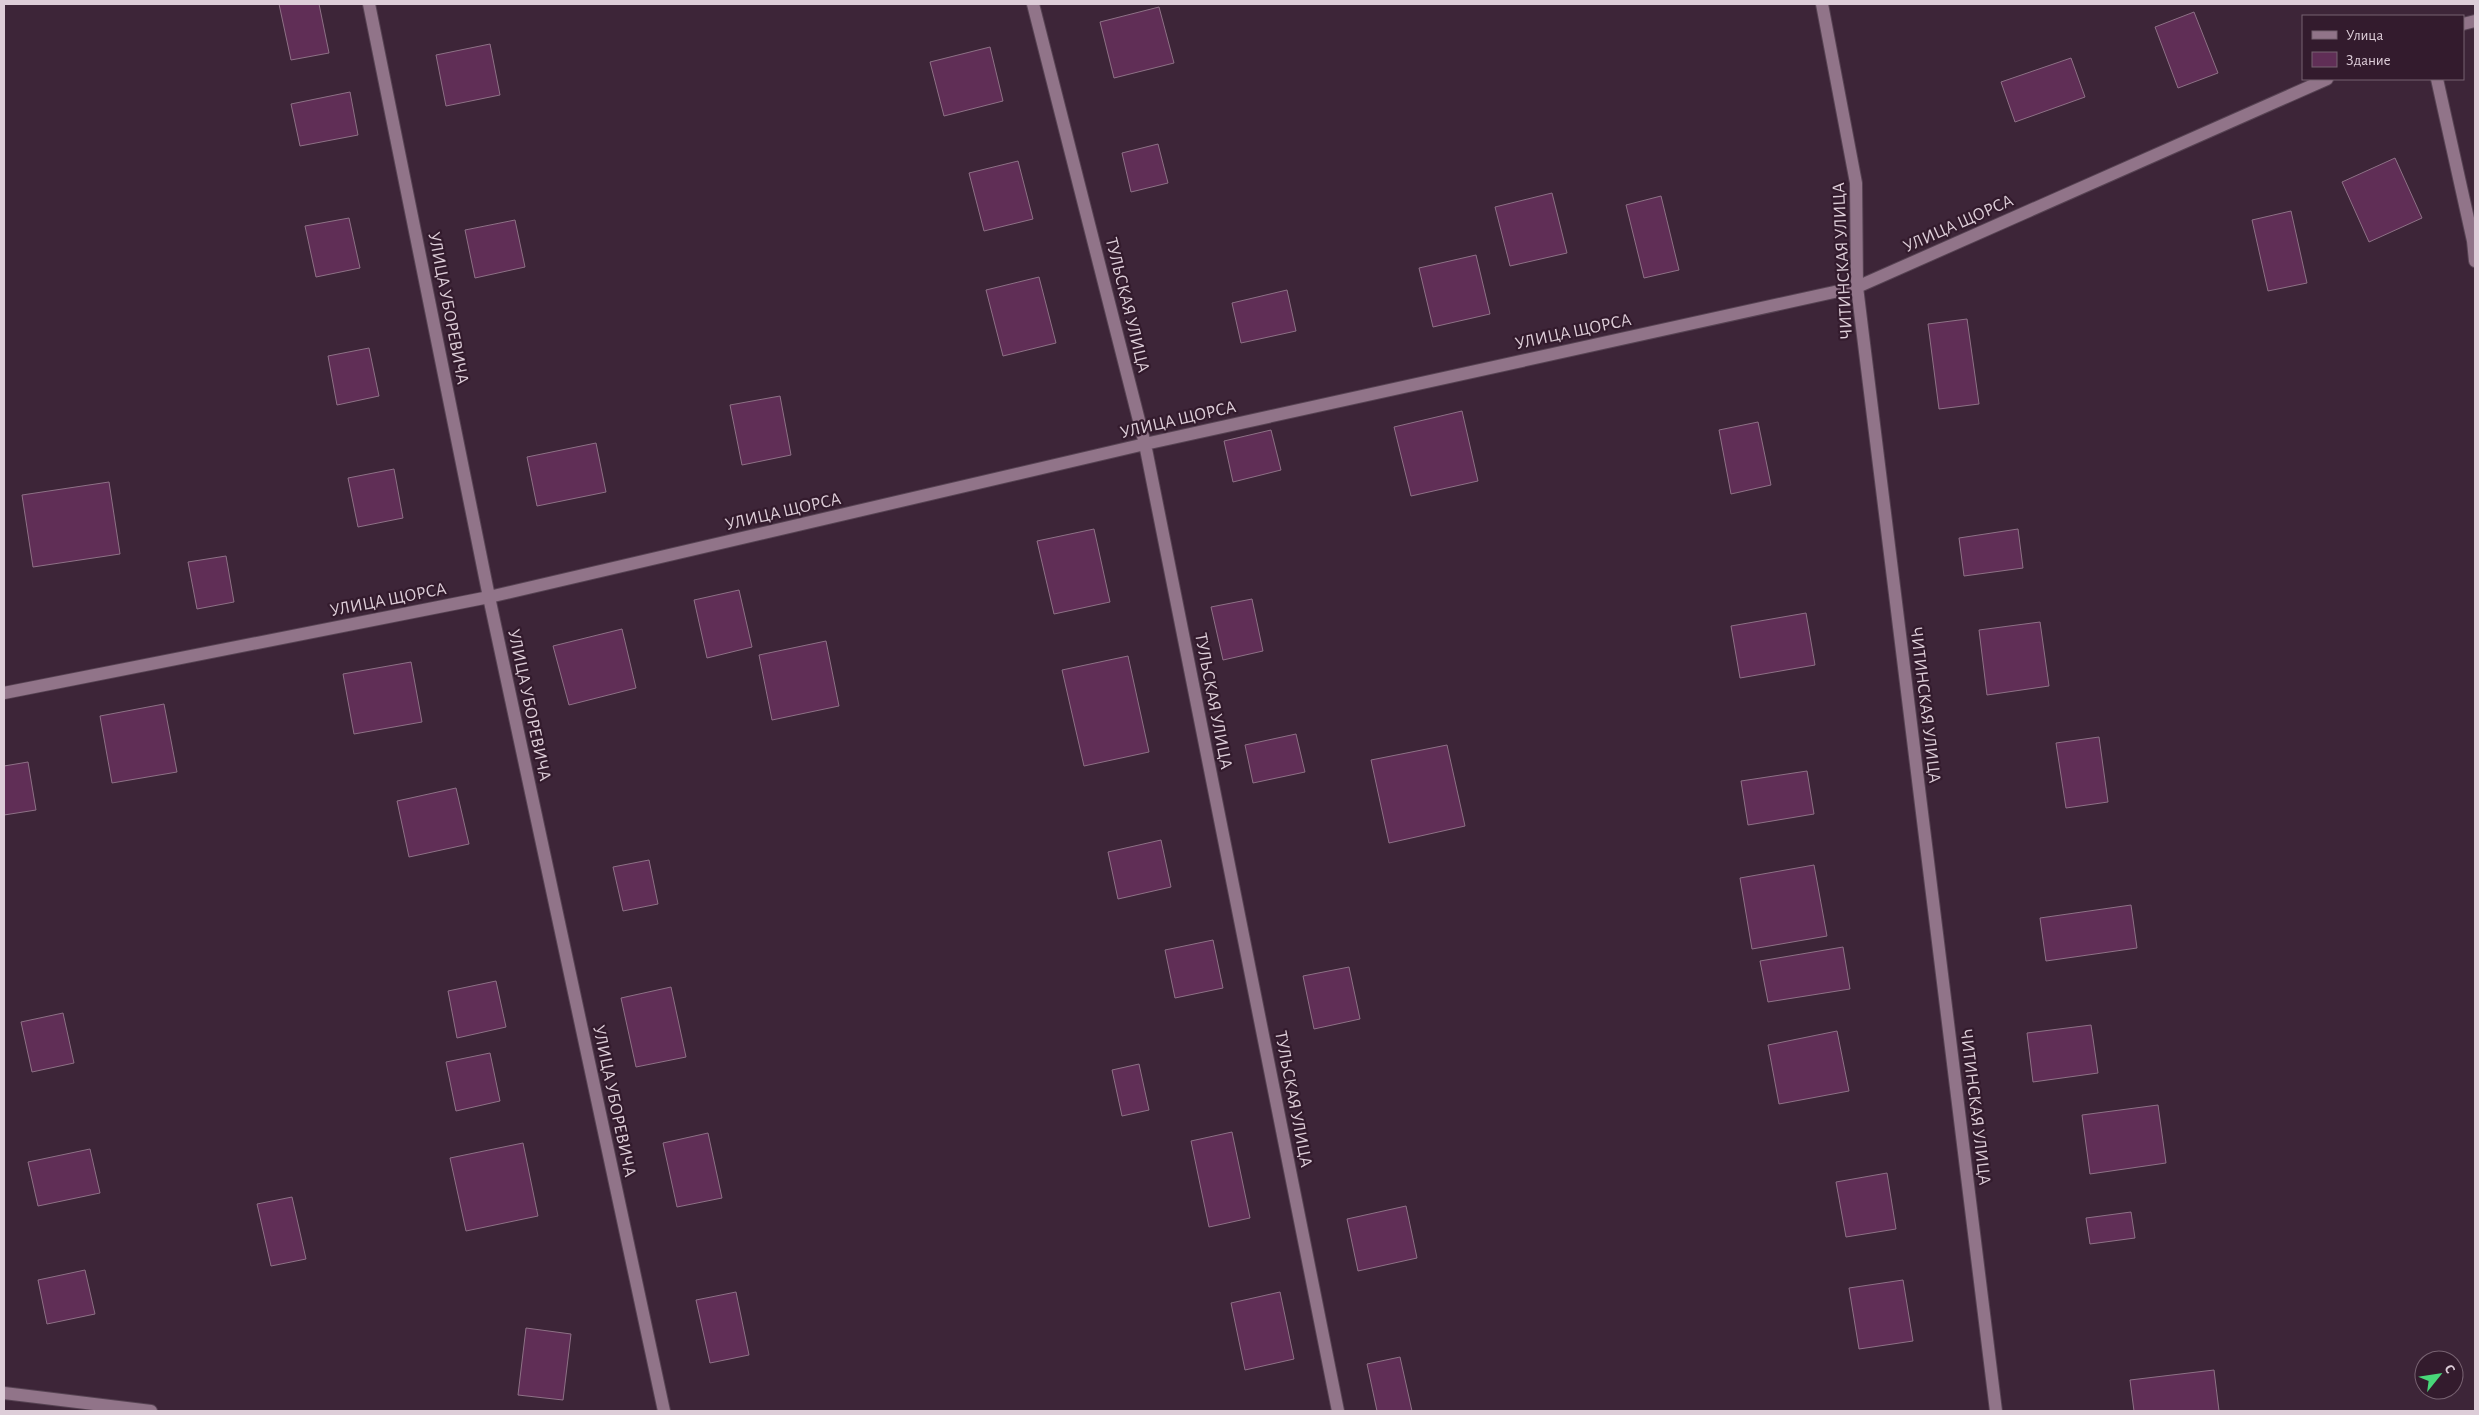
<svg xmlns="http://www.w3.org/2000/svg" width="2479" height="1415" font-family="'Alegreya Sans',sans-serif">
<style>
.building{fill:#602e56;stroke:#8e7186}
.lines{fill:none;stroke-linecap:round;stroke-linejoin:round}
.street-casing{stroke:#574353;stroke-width:14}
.street{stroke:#917489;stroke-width:12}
.labels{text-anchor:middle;stroke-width:4.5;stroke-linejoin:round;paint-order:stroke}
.street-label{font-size:18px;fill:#ddcdd8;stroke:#331b2d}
</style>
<rect width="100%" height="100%" fill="#3d2538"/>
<path class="building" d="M279,4h40l10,49 -38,7z
M1159,7l15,56 -60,15 -14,-56z
M2194,12l24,61 -40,15 -23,-61z
M490,44l10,51 -54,11 -10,-51z
M990,47l13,54 -59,15 -14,-54z
M2071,58l14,39 -70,25 -14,-40z
M350,92l8,43 -58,11 -9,-42z
M1158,144l10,39 -37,9 -9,-39z
M2395,158l27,60 -53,24 -27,-60z
M1018,161l15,58 -49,12 -15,-58z
M1552,193l15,60 -57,13 -15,-59z
M1661,196l18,74 -35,8 -18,-73z
M2291,211l16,72 -39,8 -16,-71z
M349,218l11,50 -44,9 -11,-51z
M515,220l10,47 -50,11 -10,-48z
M1476,255l14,59 -57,13 -14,-59z
M1039,277l17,66 -53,13 -17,-66z
M1287,290l9,41 -55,12 -9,-40z
M1967,319l12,85 -40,5 -11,-85z
M369,348l10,48 -42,9 -9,-49z
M780,396l11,59 -49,10 -12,-60z
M1462,411l16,70 -67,15 -17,-69z
M1758,422l13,63 -40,9 -12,-64z
M1271,430l10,40 -48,12 -9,-41z
M596,443l10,49 -69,14 -10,-49z
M394,469l9,49 -45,9 -10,-49z
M109,482l11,72 -87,13 -11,-72z
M1094,529l16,73 -56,12 -17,-73z
M2018,529l5,39 -59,8 -5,-38z
M226,556l8,46 -37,7 -9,-47z
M739,590l13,57 -45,11 -13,-58z
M1252,599l11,52 -40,9 -12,-53z
M1806,613l9,52 -75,13 -9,-52z
M2040,622l9,64 -62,9 -8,-65z
M622,629l14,59 -67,17 -16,-59z
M826,641l13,65 -67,14 -13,-65z
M1128,656l21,96 -65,14 -22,-96z
M411,662l11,60 -68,12 -11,-60z
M164,704l13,68 -65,11 -12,-67z
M1296,734l9,38 -52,11 -8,-38z
M2099,737l9,65 -42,6 -10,-65z
M1447,745l18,81 -76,17 -18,-83z
M28,762l8,48 -32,5v-49z
M1807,771l7,43 -66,11 -7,-44z
M456,788l13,56 -60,13 -12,-56z
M1161,840l10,47 -53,12 -10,-47z
M649,860l9,44 -35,7 -10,-44z
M1814,865l13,71 -75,13 -12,-71z
M2131,905l6,43 -91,13 -6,-43z
M1213,940l10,48 -48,10 -10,-48z
M1843,947l7,42 -82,13 -8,-41z
M1349,967l11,52 -46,10 -11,-53z
M496,981l10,46 -49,11 -9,-47z
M671,987l15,70 -50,10 -15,-69z
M63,1013l11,50 -42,9 -11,-50z
M2091,1025l7,48 -65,9 -6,-49z
M1837,1031l12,60 -70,13 -11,-59z
M490,1053l10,48 -44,10 -10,-49z
M1139,1064l10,46 -27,6 -10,-46z
M2158,1105l8,58 -76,11 -8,-59z
M1232,1132l18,86 -41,9 -18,-86z
M708,1133l14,65 -45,9 -14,-64z
M523,1143l15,73 -72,15 -16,-73z
M90,1149l10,44 -62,13 -10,-44z
M1887,1173l9,56 -50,8 -10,-55z
M292,1197l14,62 -35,7 -14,-62z
M1406,1206l11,52 -59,13 -11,-52z
M2131,1212l4,26 -45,6 -4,-26z
M85,1270l10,44 -48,10 -9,-44z
M1903,1280l10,61 -54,8 -10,-61z
M736,1292l13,63 -39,8 -14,-63z
M1280,1292l14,67 -49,11 -14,-67z
M526,1328l45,6 -8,66 -45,-5z
M1400,1357l12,54h-35l-10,-47z
M2214,1370l5,41h-85l-4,-31z"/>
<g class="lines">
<g class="street-casing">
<path id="street" d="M369,4l120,593 175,814
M1033,4l112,440 193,967
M1822,4l34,179 1,104 139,1124
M2463,24l12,-3
M2437,79l36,162 2,20
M4,693l485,-96 656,-153 712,-157 470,-208
M4,1393l147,18"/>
</g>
<use href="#street" class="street"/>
</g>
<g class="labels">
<g class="street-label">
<text transform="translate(1958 223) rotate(-24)" y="6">УЛИЦА ЩОРСА</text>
<text transform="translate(1842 261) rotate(-93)" y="6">ЧИТИНСКАЯ УЛИЦА</text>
<text transform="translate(1128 305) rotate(76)" y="6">ТУЛЬСКАЯ УЛИЦА</text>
<text transform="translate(449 308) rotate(79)" y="6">УЛИЦА УБОРЕВИЧА</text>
<text transform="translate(1573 331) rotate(-12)" y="6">УЛИЦА ЩОРСА</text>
<text transform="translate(1178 419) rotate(-13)" y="6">УЛИЦА ЩОРСА</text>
<text transform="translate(783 511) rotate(-13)" y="6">УЛИЦА ЩОРСА</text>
<text transform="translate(388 599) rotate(-11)" y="6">УЛИЦА ЩОРСА</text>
<text transform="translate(1214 701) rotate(79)" y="6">ТУЛЬСКАЯ УЛИЦА</text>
<text transform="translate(530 705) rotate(78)" y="6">УЛИЦА УБОРЕВИЧА</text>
<text transform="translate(1926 705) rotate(83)" y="6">ЧИТИНСКАЯ УЛИЦА</text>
<text transform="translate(1294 1099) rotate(79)" y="6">ТУЛЬСКАЯ УЛИЦА</text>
<text transform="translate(615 1101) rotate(78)" y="6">УЛИЦА УБОРЕВИЧА</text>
<text transform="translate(1976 1107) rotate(83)" y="6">ЧИТИНСКАЯ УЛИЦА</text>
</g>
</g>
<rect width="2479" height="1415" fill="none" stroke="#ddcdd8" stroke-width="10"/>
<rect x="2302" y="15" width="162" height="65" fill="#331b2d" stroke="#776271"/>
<rect x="2312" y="31" width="25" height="8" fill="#917489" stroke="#776271"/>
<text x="2346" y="40" font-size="15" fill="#ddcdd8">Улица</text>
<rect x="2312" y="52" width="25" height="15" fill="#602e56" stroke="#776271"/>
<text x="2346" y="65" font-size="15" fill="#ddcdd8">Здание</text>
<g transform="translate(2439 1375) rotate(60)"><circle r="24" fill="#331b2d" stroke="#776271"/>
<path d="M0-4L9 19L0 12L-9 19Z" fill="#48d779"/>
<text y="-8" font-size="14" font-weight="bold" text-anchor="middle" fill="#ddcdd8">С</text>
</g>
</svg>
